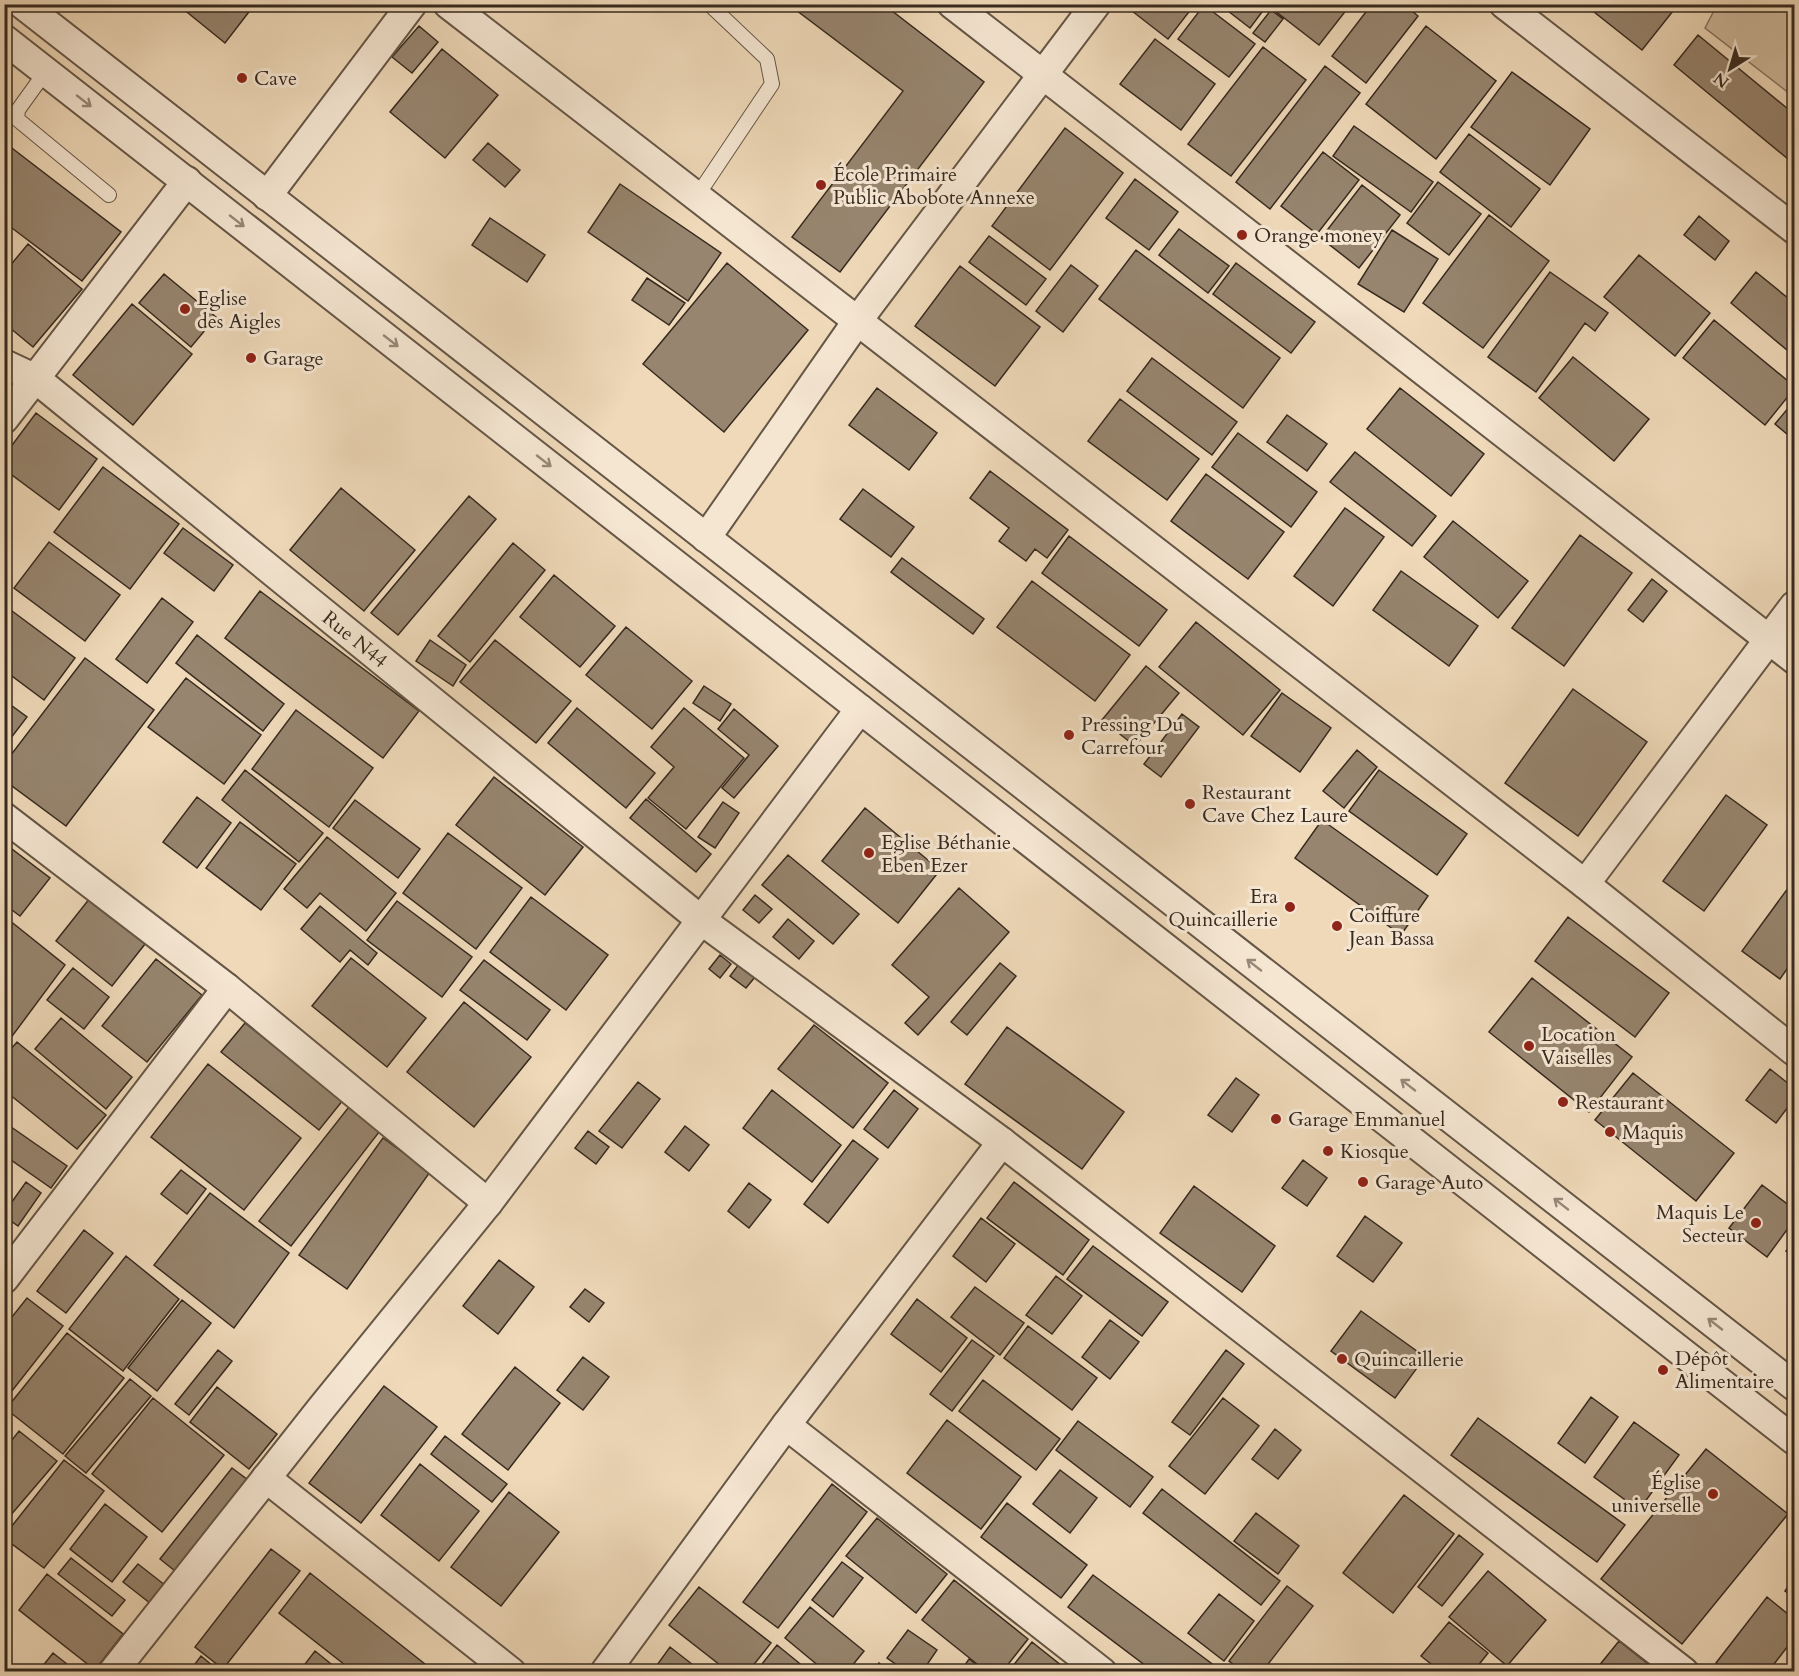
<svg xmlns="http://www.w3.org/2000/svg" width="1799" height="1676" font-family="Cardo,serif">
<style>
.green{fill:#d0bb9f;stroke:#84725f;stroke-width:1.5}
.building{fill:#97856f;stroke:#372a1f;stroke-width:1.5}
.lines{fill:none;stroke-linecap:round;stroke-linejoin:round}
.service-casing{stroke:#655646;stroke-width:16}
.minor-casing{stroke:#655646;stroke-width:32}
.service{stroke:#f5e6d2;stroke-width:14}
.minor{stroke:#f5e6d2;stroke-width:28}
.oneway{stroke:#968878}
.poi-dot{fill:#8f2418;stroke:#f5e6d2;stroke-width:2}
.labels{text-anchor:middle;stroke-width:6;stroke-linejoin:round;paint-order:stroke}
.poi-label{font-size:20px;fill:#372a1f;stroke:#f5e6d2;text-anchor:start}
.street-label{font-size:20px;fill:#372a1f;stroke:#f5e6d2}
</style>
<rect width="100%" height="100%" fill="#efd9b9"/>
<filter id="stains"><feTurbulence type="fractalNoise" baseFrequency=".00333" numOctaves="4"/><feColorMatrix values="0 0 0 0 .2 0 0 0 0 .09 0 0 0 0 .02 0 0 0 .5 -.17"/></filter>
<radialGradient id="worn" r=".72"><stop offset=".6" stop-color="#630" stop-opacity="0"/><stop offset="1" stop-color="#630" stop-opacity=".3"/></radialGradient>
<path class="green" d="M1717,5h77v92l-89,-69z"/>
<path class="building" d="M177,4h78l-30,39z
M788,4h95l101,78 -144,190 -48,-35 111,-146z
M1138,4h57l-27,35 -36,-28z
M1219,4h49l-18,24z
M1272,4h79l-32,41 -49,-38z
M1372,4h32l14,12 -52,67 -34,-27z
M1584,4h82l7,7 -31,39z
M1204,5l51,39 -26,33 -51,-38z
M1271,10l12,9 -18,23 -12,-9z
M419,26l19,16 -26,31 -20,-16z
M1426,26l70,55 -60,78 -70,-55z
M1698,35l96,79v50l-120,-99z
M1155,39l60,45 -34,46 -61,-46z
M1263,47l43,33 -75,96 -43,-32z
M442,49l56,46 -53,63 -55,-46z
M1325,66l35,27 -90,116 -34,-27z
M1512,72l78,57 -40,56 -79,-58z
M1354,126l79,56 -22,30 -78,-56z
M1065,128l58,45 -73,97 -58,-44z
M1469,134l71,55 -29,38 -71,-55z
M4,142l117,90 -39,49 -78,-59z
M488,143l32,27 -15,17 -32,-27z
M1323,152l36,28 -42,54 -36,-28z
M1135,179l43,33 -29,38 -43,-32z
M1438,182l43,32 -32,41 -42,-32z
M620,184l101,69 -33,48 -100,-69z
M1362,185l38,30 -41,53 -38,-30z
M1489,215l60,46 -66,87 -60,-45z
M1699,216l30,25 -14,19 -31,-25z
M490,218l55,37 -18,27 -55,-37z
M1179,229l50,37 -21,27 -49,-38z
M1392,230l46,29 -34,53 -46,-28z
M989,236l57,43 -20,26 -57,-43z
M28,244l54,45 -49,58 -29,-24v-50z
M1136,250l144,108 -37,50 -144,-109z
M1639,255l71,58 -35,43 -71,-59z
M727,263l81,67 -84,102 -81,-68z
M1236,263l79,59 -24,31 -78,-59z
M1071,265l27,21 -35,46 -27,-21z
M960,266l80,61 -45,59 -80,-60z
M1550,272l58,41 -13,18 -10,-8 -49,69 -48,-35z
M1756,272l38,31v53l-63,-53z
M164,274l52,43 -25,30 -52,-44z
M647,278l38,25 -16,22 -37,-25z
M132,304l60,50 -59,71 -60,-50z
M1714,320l80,66v3l-29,36 -82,-67z
M1573,357l76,62 -35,42 -75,-63z
M1152,358l85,64 -25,33 -85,-64z
M877,388l60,45 -28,37 -60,-45z
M1400,388l84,66 -33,42 -84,-67z
M1120,399l79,60 -32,41 -79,-59z
M1794,401v39l-19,-16z
M36,413l61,46 -38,51 -55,-41v-13z
M1287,415l40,29 -20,27 -40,-29z
M1238,433l79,59 -26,35 -79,-60z
M1355,452l81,64 -24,30 -82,-64z
M103,467l76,57 -49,65 -76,-57z
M990,471l78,59 -21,28 -12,-9 -9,12 -27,-20 10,-13 -39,-30z
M1206,474l78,58 -36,47 -77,-58z
M341,488l74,62 -51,61 -74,-61z
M863,489l51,38 -23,30 -51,-38z
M469,496l27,23 -98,116 -27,-22z
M1345,508l39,29 -51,69 -39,-30z
M1453,521l75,60 -30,37 -74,-61z
M183,528l50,37 -19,26 -50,-38z
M1580,535l52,38 -68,93 -52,-38z
M1069,536l98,74 -28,36 -97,-73z
M49,542l71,53 -35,46 -71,-53z
M513,543l32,27 -75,92 -32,-26z
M902,558l82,61 -11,15 -82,-62z
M1401,571l77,55 -29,40 -76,-56z
M554,575l61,51 -35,41 -60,-50z
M1652,579l15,12 -24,31 -15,-12z
M1032,581l98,74 -35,46 -98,-74z
M260,591l159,120 -36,47 -158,-120z
M162,598l31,24 -46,61 -31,-24z
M4,605l71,53 -31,42 -40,-30z
M1196,622l84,68 -37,45 -84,-68z
M626,627l66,54 -40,48 -66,-54z
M197,635l87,69 -21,27 -87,-68z
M430,640l36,25 -13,21 -37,-25z
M495,640l76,61 -35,42 -76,-61z
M85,658l69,52 -88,116 -62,-46v-16z
M1146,666l33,27 -44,53 -33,-26z
M186,678l75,57 -37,49 -76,-57z
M704,686l27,18 -11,17 -27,-18z
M1573,689l74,53 -69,94 -73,-53z
M1282,693l49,35 -31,44 -49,-36z
M4,700l23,17 -23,30z
M577,708l78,65 -29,35 -78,-65z
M684,708l60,50 -58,71 -38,-31 26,-31 -23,-20z
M734,709l44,37 -44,52 -12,-10 27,-33 -31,-26z
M296,710l77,58 -44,59 -77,-58z
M1182,714l17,13 -38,50 -17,-13z
M1357,750l20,17 -33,41 -21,-17z
M245,770l78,63 -24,29 -77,-62z
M1379,770l88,64 -30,41 -88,-64z
M494,777l89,70 -38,48 -89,-70z
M1726,795l41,30 -63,86 -41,-30z
M197,797l34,26 -34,45 -34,-26z
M646,799l65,55 -15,18 -66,-54z
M355,800l65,49 -22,29 -65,-50z
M723,802l16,11 -24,35 -17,-11z
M865,808l75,62 -42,53 -76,-62z
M1322,820l106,76 -27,39 -106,-77z
M240,822l56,42 -35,46 -55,-42z
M448,833l74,55 -46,61 -73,-56z
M327,837l69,56 -30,38 -46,-38 -13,15 -23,-19z
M4,843l46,35 -30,38 -16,-12z
M788,855l71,59 -26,30 -71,-59z
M1794,880v79l-14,20 -38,-28z
M959,888l50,44 -91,103 -13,-12 24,-26 -37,-32z
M755,895l17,14 -13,14 -16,-13z
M531,897l77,58 -42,55 -76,-58z
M90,898l55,46 -33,42 -56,-45z
M397,901l75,56 -30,40 -75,-57z
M320,906l57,47 -9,12 -18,-15 -10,12 -39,-33z
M4,916l61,49 -61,82z
M1568,917l101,76 -34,44 -100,-76z
M788,919l26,22 -15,18 -26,-22z
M720,955l11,9 -11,14 -11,-9z
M351,958l75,60 -39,49 -75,-61z
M156,959l46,36 -55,67 -45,-36z
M484,960l66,50 -23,30 -67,-50z
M1000,963l16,13 -49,59 -16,-13z
M739,964l16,13 -9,11 -16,-12z
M73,968l36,29 -25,32 -37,-29z
M1532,978l100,79 -43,55 -100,-80z
M464,1002l67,55 -57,70 -67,-55z
M61,1018l71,59 -26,32 -71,-60z
M245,1023l98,77 -24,30 -98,-78z
M814,1025l74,58 -35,45 -75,-59z
M1007,1027l117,85 -42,57 -117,-85z
M17,1042l89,73 -29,34 -73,-59v-33z
M208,1064l93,74 -57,72 -93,-73z
M1770,1069l24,19v11l-18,24 -30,-23z
M1633,1073l101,80 -38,48 -101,-81z
M1236,1078l23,17 -27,37 -24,-17z
M638,1082l22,17 -38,49 -23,-17z
M772,1090l69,55 -29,37 -69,-54z
M894,1090l24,19 -30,39 -24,-19z
M352,1103l31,24 -92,119 -32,-25z
M4,1122l63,44 -16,22 -47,-33z
M685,1126l24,19 -20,26 -24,-19z
M588,1131l21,16 -13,17 -21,-16z
M383,1138l47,34 -83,117 -48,-34z
M853,1140l25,19 -50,64 -24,-19z
M1303,1160l24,18 -20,28 -25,-18z
M181,1170l25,19 -19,25 -26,-20z
M26,1182l15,11 -23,33 -14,-10v-3z
M1014,1182l75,58 -26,35 -76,-57z
M749,1183l22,17 -22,28 -21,-17z
M1762,1185l32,24v11l-27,37 -38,-29z
M1194,1186l81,60 -33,46 -82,-59z
M210,1193l79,60 -55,75 -80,-63z
M1365,1216l37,27 -29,39 -36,-26z
M981,1218l34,26 -29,38 -33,-26z
M84,1230l29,23 -47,60 -29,-22z
M1794,1240v17l-8,-6z
M1093,1246l75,56 -26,34 -75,-57z
M126,1256l53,43 -56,72 -54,-42z
M499,1260l35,27 -36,47 -35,-28z
M1056,1276l26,20 -30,38 -26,-19z
M975,1287l49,36 -24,32 -49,-38z
M585,1289l19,14 -15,19 -19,-15z
M27,1298l36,28 -59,75v-74z
M917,1299l50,39 -26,34 -50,-38z
M182,1300l29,23 -54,68 -29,-23z
M1361,1311l64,46 -30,41 -64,-47z
M1110,1320l29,22 -29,37 -28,-22z
M1028,1326l69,52 -25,32 -68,-52z
M67,1333l57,45 -61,76 -57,-45z
M972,1340l22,16 -42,55 -22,-17z
M218,1350l14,11 -43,54 -14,-11z
M1226,1350l18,14 -54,71 -18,-13z
M583,1357l26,20 -26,33 -26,-20z
M515,1367l45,36 -52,67 -46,-36z
M130,1379l21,17 -65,77 -21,-17z
M983,1380l77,59 -24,31 -77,-59z
M384,1386l53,41 -76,96 -52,-40z
M217,1387l60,47 -28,35 -59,-47z
M1591,1397l27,20 -33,46 -27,-20z
M153,1398l71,57 -62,77 -70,-58z
M1223,1398l36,28 -54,68 -36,-28z
M1478,1418l147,107 -28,37 -146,-107z
M947,1420l74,57 -40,52 -74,-56z
M1078,1421l75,56 -23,30 -74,-57z
M1634,1422l45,33 -40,55 -45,-33z
M1275,1429l26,21 -23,29 -26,-20z
M19,1431l38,30 -53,62v-73z
M445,1436l62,48 -15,18 -61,-48z
M1706,1449l82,65 -106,130 -81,-65z
M64,1460l40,31 -60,77 -40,-30v-2z
M420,1464l59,47 -40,50 -58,-46z
M232,1468l20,15 -72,92 -20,-16z
M1060,1470l37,28 -27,35 -37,-29z
M832,1484l35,28 -89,116 -35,-26z
M1162,1489l118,92 -19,24 -118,-92z
M509,1492l50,40 -58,74 -50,-39z
M1404,1495l50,39 -61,79 -50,-40z
M1007,1503l80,62 -26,33 -80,-61z
M105,1504l42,33 -35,45 -42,-33z
M1256,1513l43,33 -21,28 -44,-33z
M877,1518l70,56 -31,39 -70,-57z
M1459,1535l24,19 -41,52 -24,-19z
M271,1549l29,22 -77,98 -28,-22z
M71,1558l54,42 -13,16 -54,-42z
M842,1562l21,16 -30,39 -21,-17z
M138,1564l32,25 -15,18 -32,-25z
M1488,1571l58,49 -39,46 -58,-49z
M310,1573l125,99h-81l-75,-59z
M47,1574l76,60 -28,36 -76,-60z
M1093,1575l130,97h-69l-86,-65z
M1794,1577v20l-9,-6z
M954,1580l74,59 -26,33h-15l-65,-52z
M1287,1586l26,20 -51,66h-19l-14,-11z
M699,1587l72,56 -23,29h-19l-60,-47z
M1219,1594l35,27 -30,40 -36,-28z
M1767,1597l27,22v19l-26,34h-42l-10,-9z
M810,1607l54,44 -17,21h-21l-41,-34z
M1449,1622l39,31 -15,19h-32l-20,-16z
M908,1630l29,20 -15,22h-15l-20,-14z
M1619,1641l38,30v1h-53l-6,-5z
M1032,1642l30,24 -4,6h-50z
M777,1645l33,27h-48l-4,-3z
M670,1647l32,25h-50z
M315,1651l26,21h-42z
M53,1653l24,19h-39z
M201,1656l19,16h-31z
M969,1659l17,13h-26z
M879,1663l10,9h-16z"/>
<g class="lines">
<g class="service-casing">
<path id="service" d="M46,71l-28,39 -1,9 92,76
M697,196l75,-112 -5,-25 -58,-55"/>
</g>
<g class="minor-casing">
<g id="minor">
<path d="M22,4l1772,1382"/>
<path d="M448,4l1137,880 209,167"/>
<path d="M952,4l842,655"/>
<path d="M1504,4l290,225"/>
<path d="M4,39l1790,1401"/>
<path d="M267,196l145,-192"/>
<path id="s1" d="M4,364l32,15 665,541 301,222 682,530"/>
<path d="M4,419l183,-238"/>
<path d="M706,538l152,-218 238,-316"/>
<path d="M4,817l223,171 261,215"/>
<path d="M1585,884l209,-278"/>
<path d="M4,1279l223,-291"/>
<path d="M786,1425l316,247"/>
<path d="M266,1478l245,194"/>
<path d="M113,1672l207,-262 168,-207 372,-494"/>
<path d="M605,1672l181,-247 216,-283"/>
</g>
</g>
<use href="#service" class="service"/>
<use href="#minor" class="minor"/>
</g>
<defs><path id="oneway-shaft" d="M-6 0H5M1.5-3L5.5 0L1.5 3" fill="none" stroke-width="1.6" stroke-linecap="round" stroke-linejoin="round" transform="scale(1.5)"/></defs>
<g class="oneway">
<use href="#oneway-shaft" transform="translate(84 101) rotate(38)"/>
<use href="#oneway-shaft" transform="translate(237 221) rotate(38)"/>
<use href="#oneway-shaft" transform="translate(391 341) rotate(38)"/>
<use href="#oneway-shaft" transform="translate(544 461) rotate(38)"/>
<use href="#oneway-shaft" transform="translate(1254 965) rotate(-142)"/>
<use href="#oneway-shaft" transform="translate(1408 1085) rotate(-142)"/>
<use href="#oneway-shaft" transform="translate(1561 1204) rotate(-142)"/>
<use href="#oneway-shaft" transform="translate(1715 1324) rotate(-142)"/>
</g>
<g class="poi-dot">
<circle cx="242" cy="78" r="6"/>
<circle cx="821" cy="185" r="6"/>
<circle cx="1242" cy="235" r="6"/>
<circle cx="185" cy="309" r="6"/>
<circle cx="251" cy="358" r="6"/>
<circle cx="1069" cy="735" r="6"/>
<circle cx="1190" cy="804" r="6"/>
<circle cx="869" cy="853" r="6"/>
<circle cx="1290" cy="907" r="6"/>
<circle cx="1337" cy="926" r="6"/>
<circle cx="1529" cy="1046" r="6"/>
<circle cx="1563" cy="1102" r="6"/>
<circle cx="1276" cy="1119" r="6"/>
<circle cx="1610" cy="1132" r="6"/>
<circle cx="1328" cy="1151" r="6"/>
<circle cx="1363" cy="1182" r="6"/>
<circle cx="1756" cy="1223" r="6"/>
<circle cx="1342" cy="1359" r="6"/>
<circle cx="1663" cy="1370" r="6"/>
<circle cx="1713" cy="1494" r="6"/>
</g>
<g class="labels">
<g class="poi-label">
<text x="254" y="85">Cave</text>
<text x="833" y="181">École Primaire<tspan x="833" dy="23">Public Abobote Annexe</tspan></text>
<text x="1254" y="242">Orange money</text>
<text x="197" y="305">Eglise<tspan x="197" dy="23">des Aigles</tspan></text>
<text x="263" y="365">Garage</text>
<text x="1081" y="731">Pressing Du<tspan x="1081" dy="23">Carrefour</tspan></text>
<text x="1202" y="799">Restaurant<tspan x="1202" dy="23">Cave Chez Laure</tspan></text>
<text x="881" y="849">Eglise Béthanie<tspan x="881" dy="23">Eben Ezer</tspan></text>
<text x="1278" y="903" text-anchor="end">Era<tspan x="1278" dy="23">Quincaillerie</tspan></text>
<text x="1349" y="922">Coiffure<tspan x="1349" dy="23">Jean Bassa</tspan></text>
<text x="1541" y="1041">Location<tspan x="1541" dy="23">Vaiselles</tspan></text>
<text x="1575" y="1109">Restaurant</text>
<text x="1288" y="1126">Garage Emmanuel</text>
<text x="1622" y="1139">Maquis</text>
<text x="1340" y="1158">Kiosque</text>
<text x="1375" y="1189">Garage Auto</text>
<text x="1744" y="1219" text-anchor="end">Maquis Le<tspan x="1744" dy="23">Secteur</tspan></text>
<text x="1675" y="1365">Dépôt<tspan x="1675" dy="23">Alimentaire</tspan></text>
<text x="1354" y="1366">Quincaillerie</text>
<text x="1701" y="1489" text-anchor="end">Église<tspan x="1701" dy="23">universelle</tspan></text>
</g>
<g class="street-label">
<text dy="7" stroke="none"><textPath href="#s1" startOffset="447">Rue N44</textPath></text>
</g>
</g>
<rect width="1799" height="1676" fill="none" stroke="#efd9b9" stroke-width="24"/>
<rect x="6" y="6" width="1787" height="1664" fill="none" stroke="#372a1f" stroke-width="3"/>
<rect x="12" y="12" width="1775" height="1652" fill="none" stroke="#372a1f" stroke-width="1.5"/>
<g transform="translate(1730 69) rotate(217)" stroke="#f5e6d2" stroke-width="4.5" paint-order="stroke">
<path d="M0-4.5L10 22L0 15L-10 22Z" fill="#372a1f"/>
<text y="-9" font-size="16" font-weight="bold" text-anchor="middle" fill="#372a1f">N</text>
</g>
<rect width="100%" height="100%" filter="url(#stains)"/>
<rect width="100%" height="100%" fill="url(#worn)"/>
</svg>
